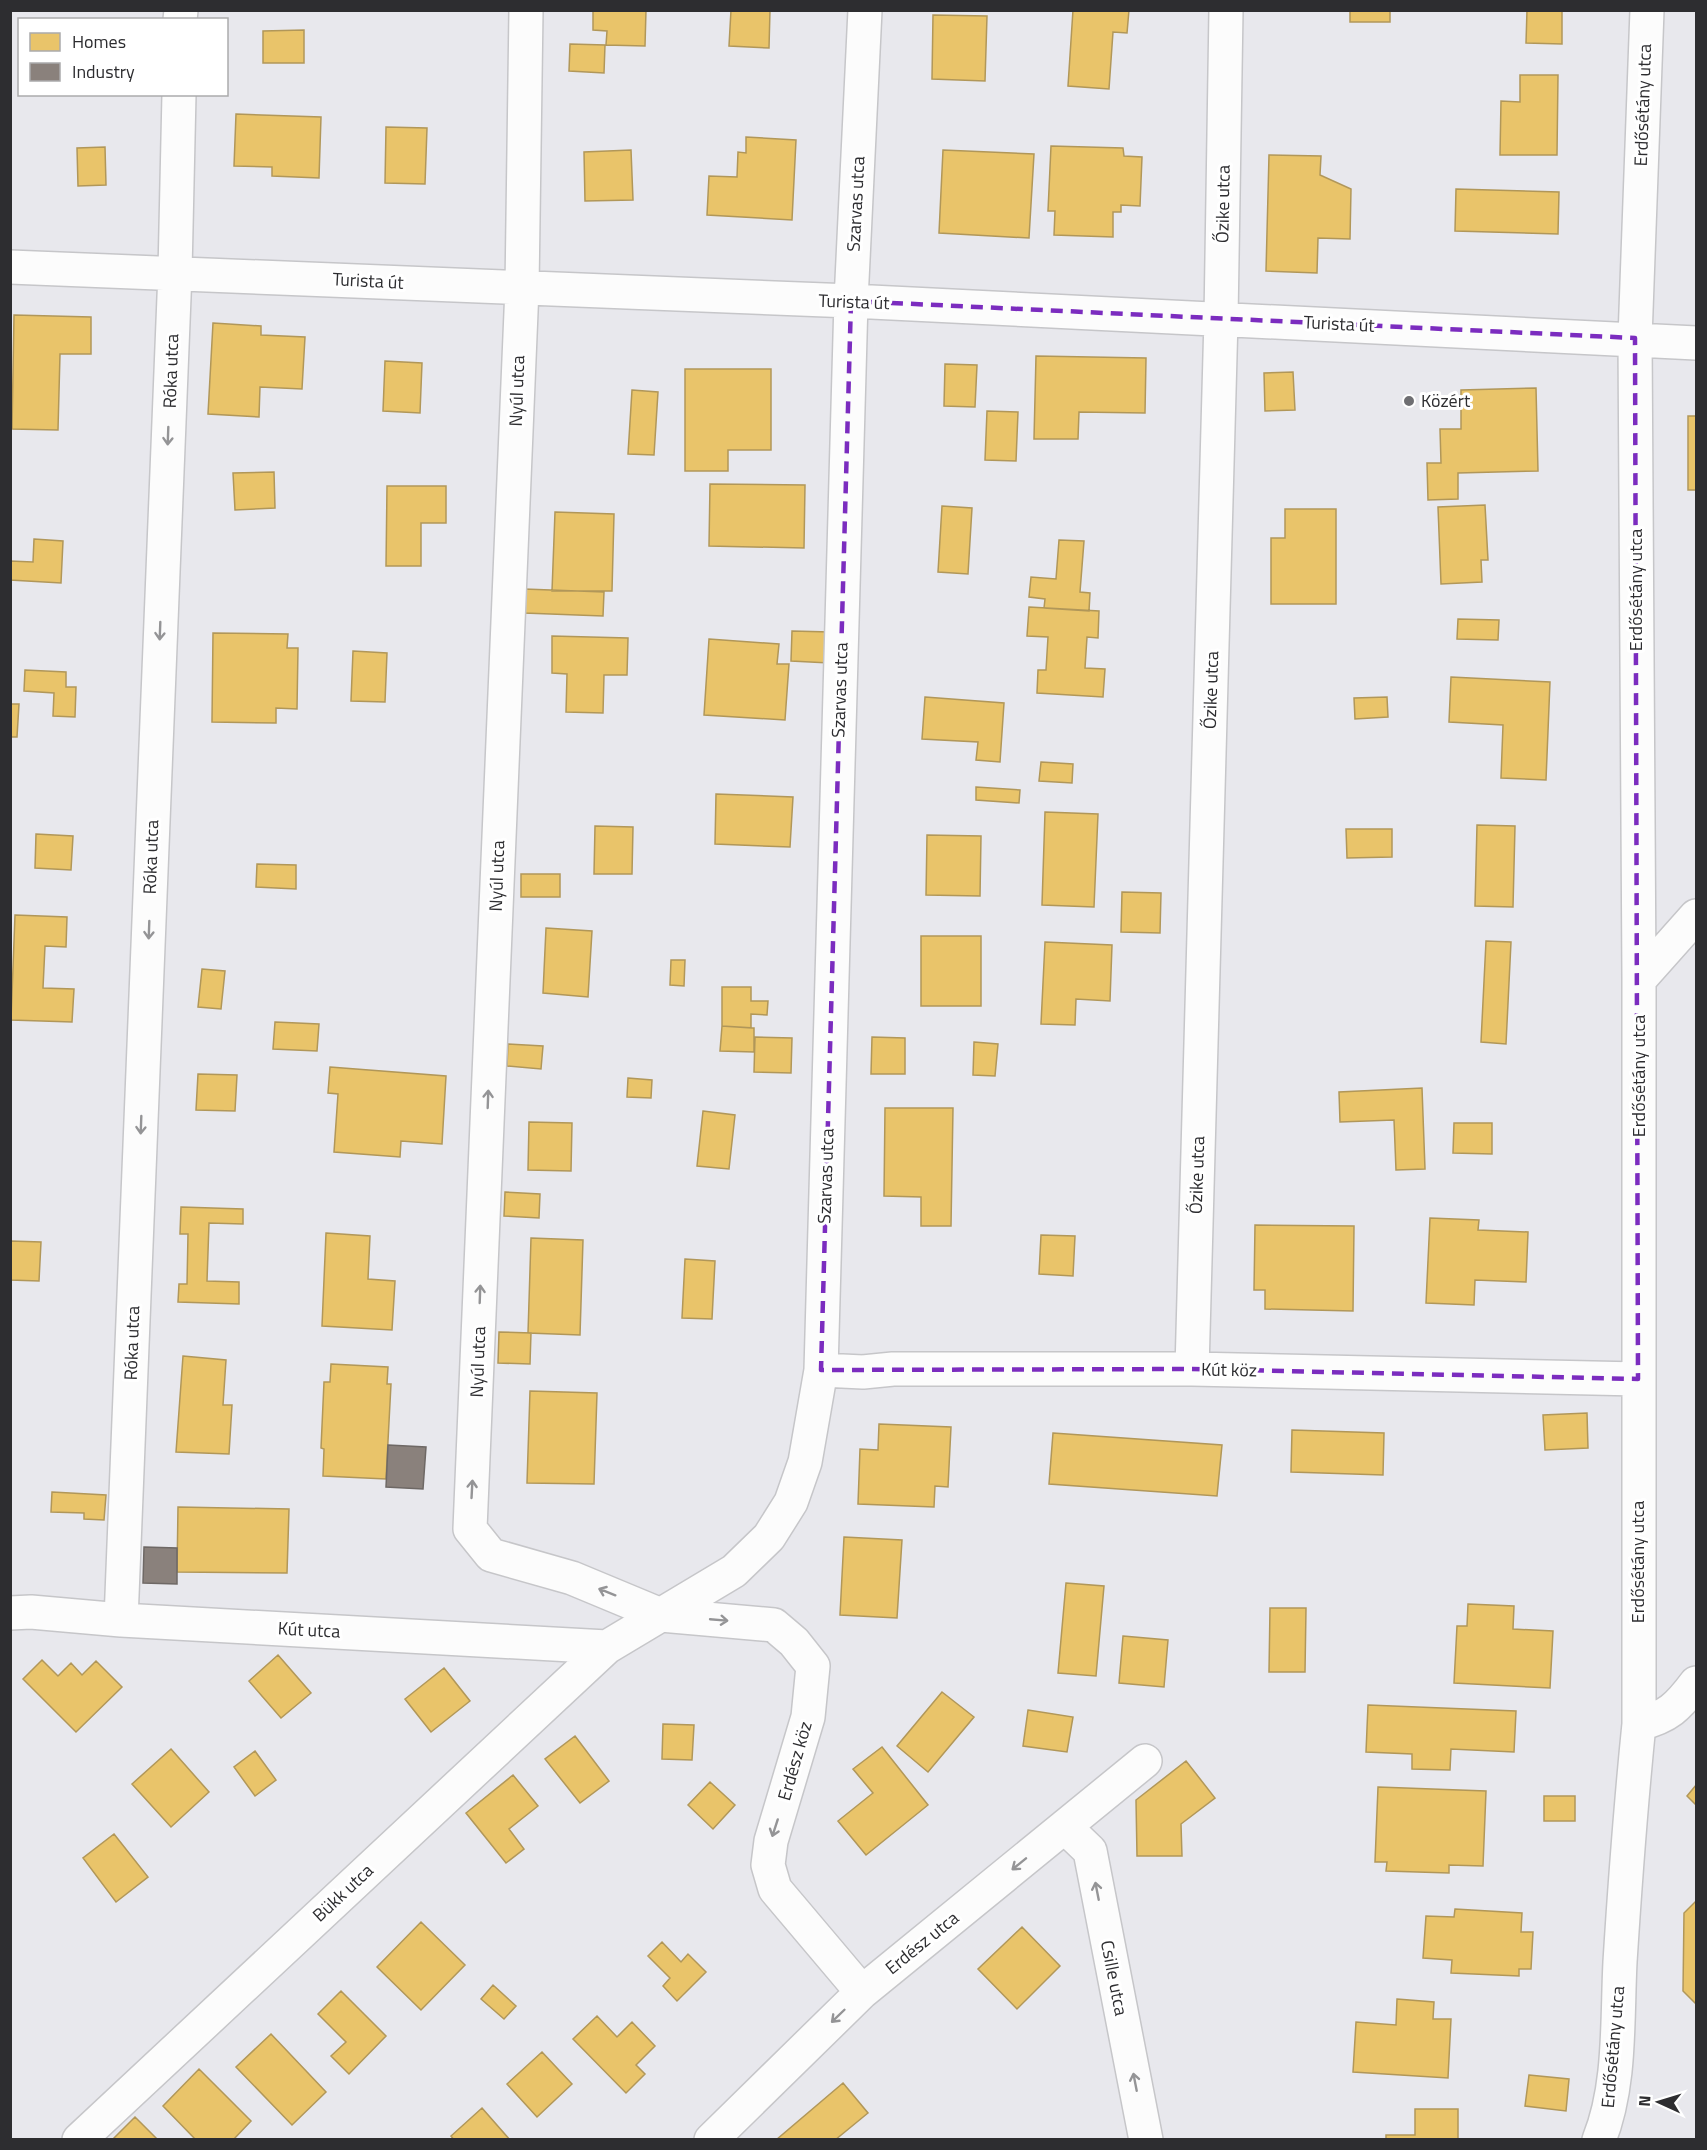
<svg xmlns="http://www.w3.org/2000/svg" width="1707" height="2150" font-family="'Titillium Web',sans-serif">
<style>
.homes{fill:#e9c46a;stroke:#b19759;stroke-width:1.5}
.industry{fill:#8a817c;stroke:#6e6865;stroke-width:1.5}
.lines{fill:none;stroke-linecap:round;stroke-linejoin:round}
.minor-casing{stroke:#c6c6c9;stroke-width:36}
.minor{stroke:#fcfcfc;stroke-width:33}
.oneway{stroke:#949496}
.marked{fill:none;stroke:#7b2cbf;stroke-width:4.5;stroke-dasharray:12 8;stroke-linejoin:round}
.poi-dot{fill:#6e6e72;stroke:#fff;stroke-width:2}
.labels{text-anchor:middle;stroke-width:6;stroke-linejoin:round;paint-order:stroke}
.street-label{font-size:18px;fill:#2d2d30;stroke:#fff}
.poi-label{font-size:18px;fill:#2d2d30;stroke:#fff;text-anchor:start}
</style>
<rect width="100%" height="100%" fill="#e8e8ed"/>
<path class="homes" d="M593,10h53l-1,36 -39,-1 1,-14 -14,-1z
M731,10h39l-1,38 -40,-2z
M1073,10h56l-2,23 -14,-1 -4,57 -41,-3z
M1350,10h40v12h-40z
M1527,10h35v34l-36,-1z
M933,15l54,1 -2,65 -53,-2z
M304,30v33h-41v-32z
M570,44l35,1 -1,28 -35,-2z
M1520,75h38l-1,80h-57l1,-54 19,1z
M236,114l85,3 -2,61 -47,-2v-9l-38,-1z
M386,127l41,1 -2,56 -40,-1z
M746,137l50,3 -4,80 -85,-5 2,-39 28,1 1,-25 8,1z
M1051,146l72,2 1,8 18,1 -2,49 -19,-1v7h-8v25l-59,-2 1,-24h-7z
M105,147l1,38 -28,1 -1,-38z
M631,150l2,50 -48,1 -1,-49z
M943,150l91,4 -5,84 -90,-5z
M1269,155l52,1 -1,19 31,14 -1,50 -32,-1 -1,35 -51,-2z
M1456,189l103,3 -1,42 -103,-3z
M14,315l77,2v37h-31l-2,76 -46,-1z
M213,323l48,3v9l44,2 -3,52 -42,-2 -1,30 -51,-3z
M1036,356l110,2 -1,55 -66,-1 -1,27h-44z
M385,361l37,2 -2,50 -37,-2z
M945,364l32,1 -2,42 -31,-1z
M685,369h86v81h-43v21h-43z
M1293,372l2,38 -30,1 -1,-38z
M1536,388l2,83 -80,2v26l-30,1 -1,-37h14l-1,-34h21v-39z
M632,390l26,2 -4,63 -26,-1z
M987,411l31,1 -2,49 -31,-1z
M1688,416h8v74h-8z
M274,472l1,36 -40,2 -2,-37z
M710,484l95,1 -1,63 -95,-2z
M387,486h59v37h-25v43h-35z
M1485,505l3,55h-7l1,22 -41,2 -3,-77z
M942,506l30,2 -4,66 -30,-2z
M1285,509h51v95h-65v-66h14z
M555,512l59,2 -2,77h-60z
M34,539l29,2 -2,42 -51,-3v-19l23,1z
M1059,540l25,1 -4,51 10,1 -1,18 -45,-3 1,-9 -16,-2 2,-20 25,2z
M524,589l80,3 -1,24 -79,-3z
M1029,607l70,4 -1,27 -11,-1 -2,31 20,1 -2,28 -66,-4 1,-23h8l2,-33 -21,-1z
M1458,619l41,1 -1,20 -41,-1z
M792,631l38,1 -1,31 -38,-2z
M213,633l75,1 -1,14h11l-1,61 -21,-1v15l-64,-1z
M552,636l76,2 -1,37h-23l-1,38 -37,-1 1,-38 -15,-1z
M709,639l70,5 -2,20h12l-4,56 -81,-5z
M353,651l34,2 -2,49 -34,-1z
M25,670l41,2v15h10l-1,30 -22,-1 1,-23 -30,-2z
M1451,677l99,5 -4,98 -45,-2 2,-53 -54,-3z
M925,697l79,6 -4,59 -24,-2 2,-18 -56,-3z
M1387,697l1,20 -33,2 -1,-21z
M10,704h9l-2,33h-7z
M1041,762l32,2 -1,19 -33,-2z
M976,787l44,3 -1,13 -43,-3z
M716,794l77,3 -3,50 -75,-3z
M1045,812l53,2 -4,93 -52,-2z
M1477,825l38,1 -2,81 -38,-1z
M595,826l38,1 -1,47h-38z
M1346,829h46v28l-45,1z
M36,834l37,2 -2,34 -36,-2z
M927,835l54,1 -1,60 -54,-1z
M257,864l39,1v24l-40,-2z
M521,874h39v23h-39z
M1122,892l39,1 -1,40 -39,-1z
M15,915l52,2 -1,30 -21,-1 -2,42 31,1 -2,33 -61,-2z
M546,928l46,3 -4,66 -45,-4z
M921,936h60v70h-60z
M1486,941l25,1 -5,102 -25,-2z
M1045,942l67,3 -2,56 -34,-2 -1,26 -34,-1z
M671,960h14l-1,26 -14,-1z
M202,969l23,2 -4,38 -23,-2z
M722,987h29v14h17l-1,14 -16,-1v14l-29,-2z
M275,1022l44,2 -2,27 -44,-2z
M722,1026l32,2v24l-34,-1z
M755,1037l37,1 -1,35 -37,-1z
M872,1037l33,1v36h-34z
M974,1042l24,2 -3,32 -22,-1z
M508,1044l35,2 -2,23 -34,-3z
M330,1067l116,9 -4,68 -41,-3 -1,16 -66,-5 4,-58 -10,-1z
M198,1074l39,1 -2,36 -39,-1z
M628,1078l24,2 -1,18 -24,-1z
M1422,1088l3,81 -29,1 -2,-50 -54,2 -1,-30z
M885,1108h68l-2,118h-30v-29l-37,-1z
M703,1111l32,4 -6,54 -32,-3z
M529,1122l43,1 -1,48 -43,-1z
M1454,1123h38v31l-39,-1z
M505,1192l35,2 -1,24 -35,-2z
M181,1207l62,2v15l-34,-1 -2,58 32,1v22l-61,-2 1,-18h8l1,-50h-8z
M1430,1218l49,2 -1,10 50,2 -2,50 -51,-2 -1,25 -48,-2z
M1255,1225l99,1 -1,85 -88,-2v-19h-11z
M326,1233l44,3 -2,43 27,2 -3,49 -70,-4z
M1041,1235l34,1 -2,40 -34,-2z
M531,1238l52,2 -3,95 -52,-2z
M10,1241l31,1 -2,39 -29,-1z
M685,1259l30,2 -3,58 -30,-1z
M499,1332l32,1 -1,31 -32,-1z
M183,1356l43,4 -3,45h9l-3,49 -53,-2z
M331,1364l57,3 -1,17h4l-5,95 -63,-3 1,-27 -3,-1 3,-66h6z
M530,1391l67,2 -3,91 -67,-1z
M1587,1413l1,35 -43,2 -2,-35z
M879,1424l72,3 -3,60 -13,-1 -1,21 -76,-3 2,-55 18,1z
M1292,1430l92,3 -1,42 -92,-3z
M1053,1433l169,12 -5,51 -168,-12z
M52,1492l54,3 -2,25 -20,-1v-6l-33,-1z
M178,1507l111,2 -2,64 -110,-1z
M844,1537l58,3 -5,78 -57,-3z
M1066,1583l38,3 -8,90 -38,-3z
M1468,1604l46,2 -1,23 40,2 -3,57 -96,-5 3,-57h10z
M1270,1608h36l-1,64h-36z
M1123,1636l45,4 -4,47 -45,-4z
M278,1655l33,38 -30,25 -32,-37z
M42,1660l16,16 13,-13 11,12 14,-14 26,26 -46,45 -53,-53z
M444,1668l26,33 -39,31 -26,-33z
M942,1692l32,25 -46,55 -31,-26z
M1368,1705l148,6 -2,41 -63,-3 -1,21 -38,-1v-15l-46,-2z
M1028,1710l45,7 -6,35 -44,-6z
M663,1724l31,1 -2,35 -30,-1z
M575,1736l34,45 -29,22 -35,-44z
M882,1747l46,58 -62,50 -28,-34 35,-28 -20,-24z
M171,1749l38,43 -38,35 -39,-43z
M255,1751l21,29 -21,16 -21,-29z
M1186,1761l29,37 -34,26 1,32h-45l-1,-56z
M513,1775l25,31 -29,23 15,20 -18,14 -40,-50z
M710,1782l25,23 -22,24 -25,-24z
M1696,1785v20l-9,-9z
M1378,1787l108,4 -3,75 -34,-1v8l-63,-2 1,-9h-12z
M1544,1796h31v25h-31z
M114,1834l34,43 -32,25 -33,-44z
M1696,1901v103l-13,-13 1,-78z
M1455,1909l67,4 -1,19h12l-2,37h-12v7l-68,-3 1,-13 -29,-2 3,-42 28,1z
M421,1922l44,43 -44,45 -44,-43z
M1022,1927l38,39 -43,43 -39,-40z
M662,1942l19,20 7,-8 18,18 -29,29 -14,-15 7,-8 -22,-22z
M493,1985l23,21 -12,13 -23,-20z
M341,1991l45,45 -37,38 -18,-18 15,-14 -28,-28z
M1397,1999l37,3 -1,17h18l-3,59 -95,-6 3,-50 40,3z
M597,2016l20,21 15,-15 23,24 -19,19 9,9 -19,19 -53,-54z
M271,2034l55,58 -34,33 -56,-58z
M542,2052l30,32 -35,33 -30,-33z
M199,2069l52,52 -18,19h-37l-33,-34z
M1529,2075l40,4 -3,32 -41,-5z
M843,2083l25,30 -33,27h-59z
M482,2108l28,32h-56l-3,-4z
M1415,2109h43v31h-72v-5h29z
M135,2117l23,23h-46z"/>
<path class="industry" d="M388,1445l38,2 -3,42 -37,-2z
M144,1547l33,1v36l-34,-1z"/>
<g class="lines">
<g class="minor-casing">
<path id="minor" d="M526,10l-4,278 -52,1241 21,26 81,23 89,37 113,10 20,17 19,24 -5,51 -37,124 -3,24 7,24 87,103
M180,20l1,-10
M10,267l841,34 845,42
M1639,980l57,-64
M1192,1369l29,-1050 5,-309
M821,1370l42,2 30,-3h299l446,10
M10,1613l21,-1 90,8 486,27
M121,1620l54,-1348 4,-178
M1639,1724c29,-7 39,-17 57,-41
M1065,1827l25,24 56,289
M79,2140l528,-493 127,-76 35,-34 22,-35 14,-40 16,-92 30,-1069 14,-291
M711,2140l151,-148 283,-231
M1599,2140c22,-54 18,-120 21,-178 5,-79 11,-159 19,-238v-744l-4,-642 12,-328"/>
</g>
<use href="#minor" class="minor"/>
</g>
<defs><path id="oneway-shaft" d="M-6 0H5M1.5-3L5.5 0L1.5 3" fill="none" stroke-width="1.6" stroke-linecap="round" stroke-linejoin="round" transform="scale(1.5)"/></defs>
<g class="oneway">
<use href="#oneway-shaft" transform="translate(168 436) rotate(92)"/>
<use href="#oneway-shaft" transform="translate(160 631) rotate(92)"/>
<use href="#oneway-shaft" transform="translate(149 930) rotate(92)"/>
<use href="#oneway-shaft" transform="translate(488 1099) rotate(-88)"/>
<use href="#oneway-shaft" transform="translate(141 1125) rotate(92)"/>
<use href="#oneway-shaft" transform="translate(480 1294) rotate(-88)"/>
<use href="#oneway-shaft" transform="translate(472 1489) rotate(-87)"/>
<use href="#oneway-shaft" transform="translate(607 1592) rotate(-158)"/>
<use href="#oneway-shaft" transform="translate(719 1620) rotate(5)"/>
<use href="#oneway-shaft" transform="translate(775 1828) rotate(108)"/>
<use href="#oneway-shaft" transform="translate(1019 1864) rotate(141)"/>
<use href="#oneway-shaft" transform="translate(1097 1891) rotate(-101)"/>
<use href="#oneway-shaft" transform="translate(838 2016) rotate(136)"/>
<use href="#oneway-shaft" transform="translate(1135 2082) rotate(-101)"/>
</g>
<path class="marked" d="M851,301l784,37 3,1041 -446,-10 -371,1z"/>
<circle class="poi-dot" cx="1409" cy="401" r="6"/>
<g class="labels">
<g class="street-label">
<text transform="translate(1643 105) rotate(-88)" y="6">Erdősétány utca</text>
<text transform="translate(856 204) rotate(-87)" y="6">Szarvas utca</text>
<text transform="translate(1223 204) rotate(-89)" y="6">Őzike utca</text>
<text transform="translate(368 281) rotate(3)" y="6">Turista út</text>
<text transform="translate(854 302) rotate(2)" y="6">Turista út</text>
<text transform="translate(1339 324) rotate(3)" y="6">Turista út</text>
<text transform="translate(171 371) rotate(-88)" y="6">Róka utca</text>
<text transform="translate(517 391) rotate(-88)" y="6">Nyúl utca</text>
<text transform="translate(1636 590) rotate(-90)" y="6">Erdősétány utca</text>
<text transform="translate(840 690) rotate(-88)" y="6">Szarvas utca</text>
<text transform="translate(1211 690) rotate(-88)" y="6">Őzike utca</text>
<text transform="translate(151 857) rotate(-88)" y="6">Róka utca</text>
<text transform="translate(497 876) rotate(-88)" y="6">Nyúl utca</text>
<text transform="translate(1639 1076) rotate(-90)" y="6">Erdősétány utca</text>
<text transform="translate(1197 1175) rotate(-88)" y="6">Őzike utca</text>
<text transform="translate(826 1176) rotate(-88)" y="6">Szarvas utca</text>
<text transform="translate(132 1343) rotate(-88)" y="6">Róka utca</text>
<text transform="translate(478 1362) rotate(-88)" y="6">Nyúl utca</text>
<text transform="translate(1229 1370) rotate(1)" y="6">Kút köz</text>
<text transform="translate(1638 1562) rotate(-90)" y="6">Erdősétány utca</text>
<text transform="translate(309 1630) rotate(3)" y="6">Kút utca</text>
<text transform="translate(795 1761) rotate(-74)" y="6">Erdész köz</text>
<text transform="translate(343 1893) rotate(-43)" y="6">Bükk utca</text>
<text transform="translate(922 1943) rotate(-39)" y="6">Erdész utca</text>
<text transform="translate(1114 1978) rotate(79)" y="6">Csille utca</text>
<text transform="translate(1613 2047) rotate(-85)" y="6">Erdősétány utca</text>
</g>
<g class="poi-label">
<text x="1421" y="407">Közért</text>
</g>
</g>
<rect width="1707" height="2150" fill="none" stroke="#2d2d30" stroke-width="24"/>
<rect x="18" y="18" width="210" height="78" fill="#ffffff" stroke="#ababac" stroke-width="1.5"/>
<rect x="30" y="33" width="30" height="18" fill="#e9c46a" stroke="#ababac" stroke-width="1.5"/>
<text x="72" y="48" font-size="18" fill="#2d2d30">Homes</text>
<rect x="30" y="63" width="30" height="18" fill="#8a817c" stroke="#ababac" stroke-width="1.5"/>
<text x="72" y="78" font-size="18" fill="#2d2d30">Industry</text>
<g transform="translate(1659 2102) rotate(274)" stroke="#ffffff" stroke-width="4.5" paint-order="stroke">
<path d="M0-4.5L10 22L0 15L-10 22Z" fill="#2d2d30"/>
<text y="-9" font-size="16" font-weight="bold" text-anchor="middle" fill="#2d2d30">N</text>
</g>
</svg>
